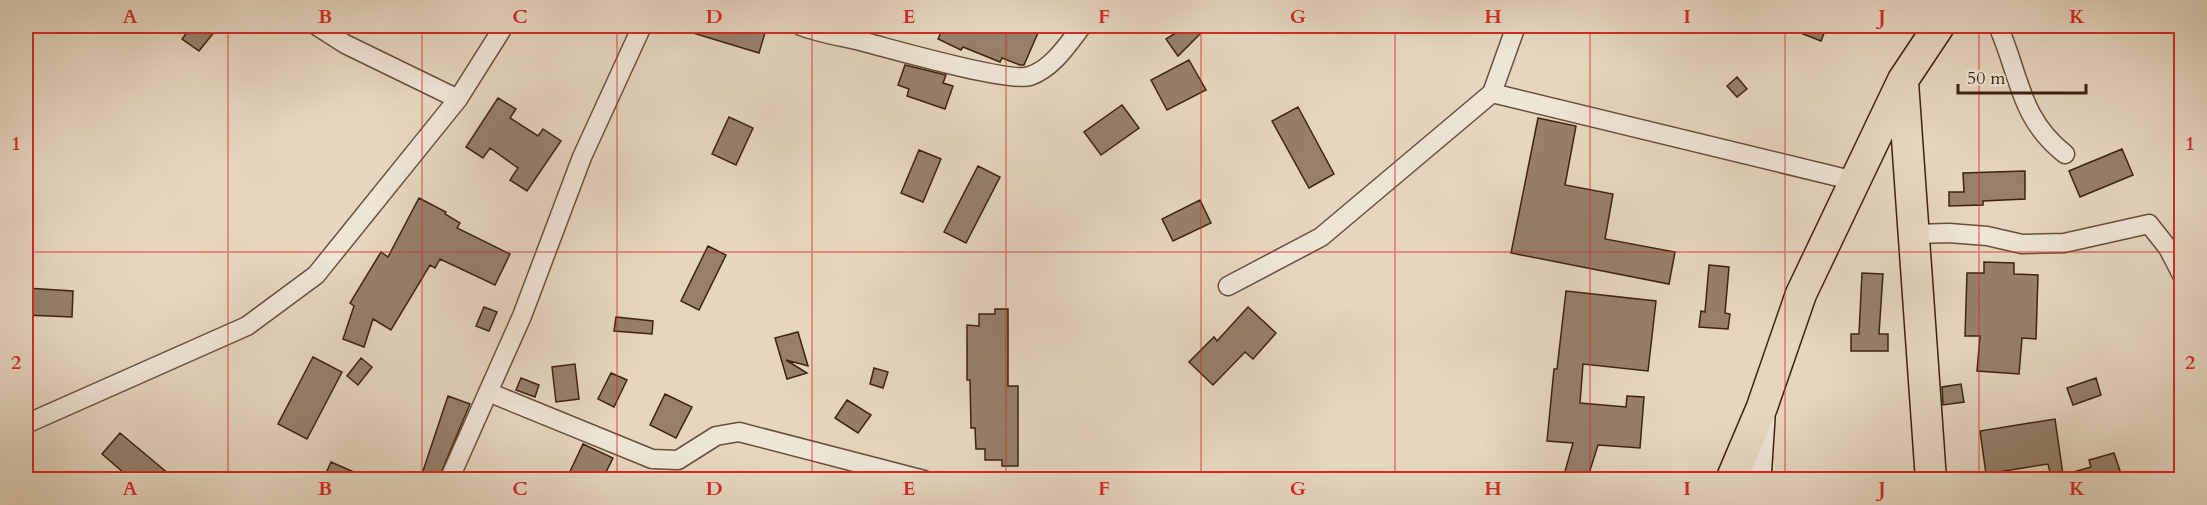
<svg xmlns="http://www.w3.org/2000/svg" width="2207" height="505" font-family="Cardo,serif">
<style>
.building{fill:#95816b;stroke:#3e230f;stroke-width:1.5}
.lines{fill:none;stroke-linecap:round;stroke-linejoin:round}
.street-casing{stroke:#68503b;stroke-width:21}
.secondary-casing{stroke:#3e230f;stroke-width:30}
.primary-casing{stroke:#3e230f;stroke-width:33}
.street{stroke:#eee5d5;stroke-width:18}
.secondary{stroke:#eee5d5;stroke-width:27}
.primary{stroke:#e5d7bf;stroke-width:30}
.grid{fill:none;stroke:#d62828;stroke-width:1.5;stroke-opacity:0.55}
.neatline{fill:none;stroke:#d62828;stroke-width:2}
.grid-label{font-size:20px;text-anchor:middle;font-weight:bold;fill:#d62828}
</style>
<rect width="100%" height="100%" fill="#e5d7bf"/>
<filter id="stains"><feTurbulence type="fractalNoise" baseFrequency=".00333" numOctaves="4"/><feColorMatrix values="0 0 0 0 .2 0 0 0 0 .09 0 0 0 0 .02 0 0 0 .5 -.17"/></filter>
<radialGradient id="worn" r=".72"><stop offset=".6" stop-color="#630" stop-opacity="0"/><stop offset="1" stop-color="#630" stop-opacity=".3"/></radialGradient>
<path class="building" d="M192,26h27l-20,25 -17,-12z
M681,26h86l-8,27 -79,-24z
M944,26h97l-17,39h-4l-18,-7 -2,4 -37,-15 -2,3 -23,-11z
M1187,26h3l10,8 -22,22 -12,-17z
M1783,26h44l-6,15z
M1189,60l17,30 -39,20 -16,-30z
M905,65l41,10 -3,8 10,3 -8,23 -38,-13 2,-7 -11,-4z
M1737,77l10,12 -10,8 -10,-11z
M498,98l18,11 -6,9 28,18 5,-7 18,12 -34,50 -17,-11 8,-12 -28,-20 -7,10 -17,-11z
M1122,105l17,23 -38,27 -17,-23z
M1298,107l36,67 -25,14 -37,-67z
M729,117l24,11 -17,37 -24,-11z
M1538,118l38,8 -11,59 48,9 -8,45 70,13 -6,32 -158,-31z
M2122,149l11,26 -53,22 -11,-26z
M919,150l22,9 -18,43 -22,-9z
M978,166l22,11 -34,66 -22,-11z
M2025,171v28l-42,2v4l-34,1v-14h15l-1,-19z
M419,198l27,14 -1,2 15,9 -3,5 53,26 -15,31 -55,-26 -5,9 -5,-3 -39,65 -18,-11 -9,28 -21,-8 11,-33 -4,-3 31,-51 7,5z
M1200,200l11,23 -38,18 -11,-22z
M708,246l18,9 -27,55 -18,-9z
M1984,262l30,1v11l24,1 -2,64 -14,-1 -3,36 -42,-3 3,-35h-15l2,-63h17z
M1709,265l20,2 -4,46 5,1 -2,15 -29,-2 2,-16 4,1z
M1862,273l21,1 -4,60h9v17h-37v-17h8z
M26,288l47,3 -1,26 -46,-2z
M1566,291l90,10 -8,70 -65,-7 -3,39 46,4 1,-11 17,1 -4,51 -42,-3 -11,35h-8l-15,-5 9,-32 -26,-2 7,-72h3z
M484,307l13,5 -8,19 -13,-5z
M1248,307l28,26 -23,26 -8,-7 -32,33 -24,-23 25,-25 3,4z
M995,309h13v77h10v80h-16v-6h-17v-11h-9l-1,-21h-4l-1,-48h-3v-55l12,1v-12h16z
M616,317l37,4 -1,13 -38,-3z
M798,332l10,34 -22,-6 21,13 -20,6 -12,-41z
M313,357l29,15 -35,67 -29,-15z
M361,358l11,9 -14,18 -11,-9z
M575,364l4,35 -23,3 -4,-35z
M874,368l14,4 -5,16 -13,-4z
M611,373l16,7 -13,27 -16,-8z
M521,378l18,7 -4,12 -19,-7z
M2096,378l5,17 -28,10 -6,-17z
M1961,384l3,18 -21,3 -1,-18z
M665,394l27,13 -16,31 -26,-13z
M448,396l22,8 -32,76h-18z
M847,400l24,15 -13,18 -23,-15z
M2055,419l8,56 28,-8 -2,-7 25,-7 7,21 -11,3v3h-58l-4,-16 -62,10 -6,-43z
M120,433l56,47h-44l-30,-26z
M583,444l30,14 -11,22h-36z
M331,462l41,18h-49z"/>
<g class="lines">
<g class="street-casing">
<path id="street" d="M317,26l28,18 113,55
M801,26c21,8 45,11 67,17 27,7 142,40 162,33 23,-8 38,-32 52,-50
M1998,26c22,49 21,92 67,128
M1492,93l24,-67
M1914,234l35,-1 38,3 35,8 42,-1 85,-19 19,24 14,27
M1228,286l93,-49 171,-144 363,88
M488,392l164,67 26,1 38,-24 23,-4 185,48
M26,424l221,-98 69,-51 142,-176 46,-73
M449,480l73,-164 60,-159 60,-131"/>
</g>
<g class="secondary-casing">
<path id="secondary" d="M1757,480l4,-62"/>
</g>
<g class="primary-casing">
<path id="primary" d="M1903,82l28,398
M1731,480l31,-73 39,-113 102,-214 36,-54"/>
</g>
<use href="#street" class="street"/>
<use href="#secondary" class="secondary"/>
<use href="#primary" class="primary"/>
</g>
<path class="grid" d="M228,26v454M422,26v454M617,26v454M812,26v454M1006,26v454M1201,26v454M1395,26v454M1590,26v454M1785,26v454M1979,26v454M26,252h2156"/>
<rect width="2207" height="505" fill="none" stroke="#e5d7bf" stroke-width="66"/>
<path d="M1958 84v9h128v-9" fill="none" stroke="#3e230f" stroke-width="3"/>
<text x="1967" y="84" font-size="18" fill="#3e230f" stroke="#eee5d5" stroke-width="4.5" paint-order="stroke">50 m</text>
<rect x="33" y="33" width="2141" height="439" class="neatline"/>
<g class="grid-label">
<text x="130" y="23">A</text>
<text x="325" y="23">B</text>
<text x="520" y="23">C</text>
<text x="714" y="23">D</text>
<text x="909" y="23">E</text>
<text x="1104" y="23">F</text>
<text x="1298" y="23">G</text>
<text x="1493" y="23">H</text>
<text x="1687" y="23">I</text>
<text x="1882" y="23">J</text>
<text x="2077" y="23">K</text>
<text x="16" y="150">1</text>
<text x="2190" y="150">1</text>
<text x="16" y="369">2</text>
<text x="2190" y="369">2</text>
<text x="130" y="495">A</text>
<text x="325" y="495">B</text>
<text x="520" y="495">C</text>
<text x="714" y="495">D</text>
<text x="909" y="495">E</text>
<text x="1104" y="495">F</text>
<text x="1298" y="495">G</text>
<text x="1493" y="495">H</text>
<text x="1687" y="495">I</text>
<text x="1882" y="495">J</text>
<text x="2077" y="495">K</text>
</g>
<rect width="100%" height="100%" filter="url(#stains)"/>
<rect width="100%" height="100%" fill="url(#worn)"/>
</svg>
